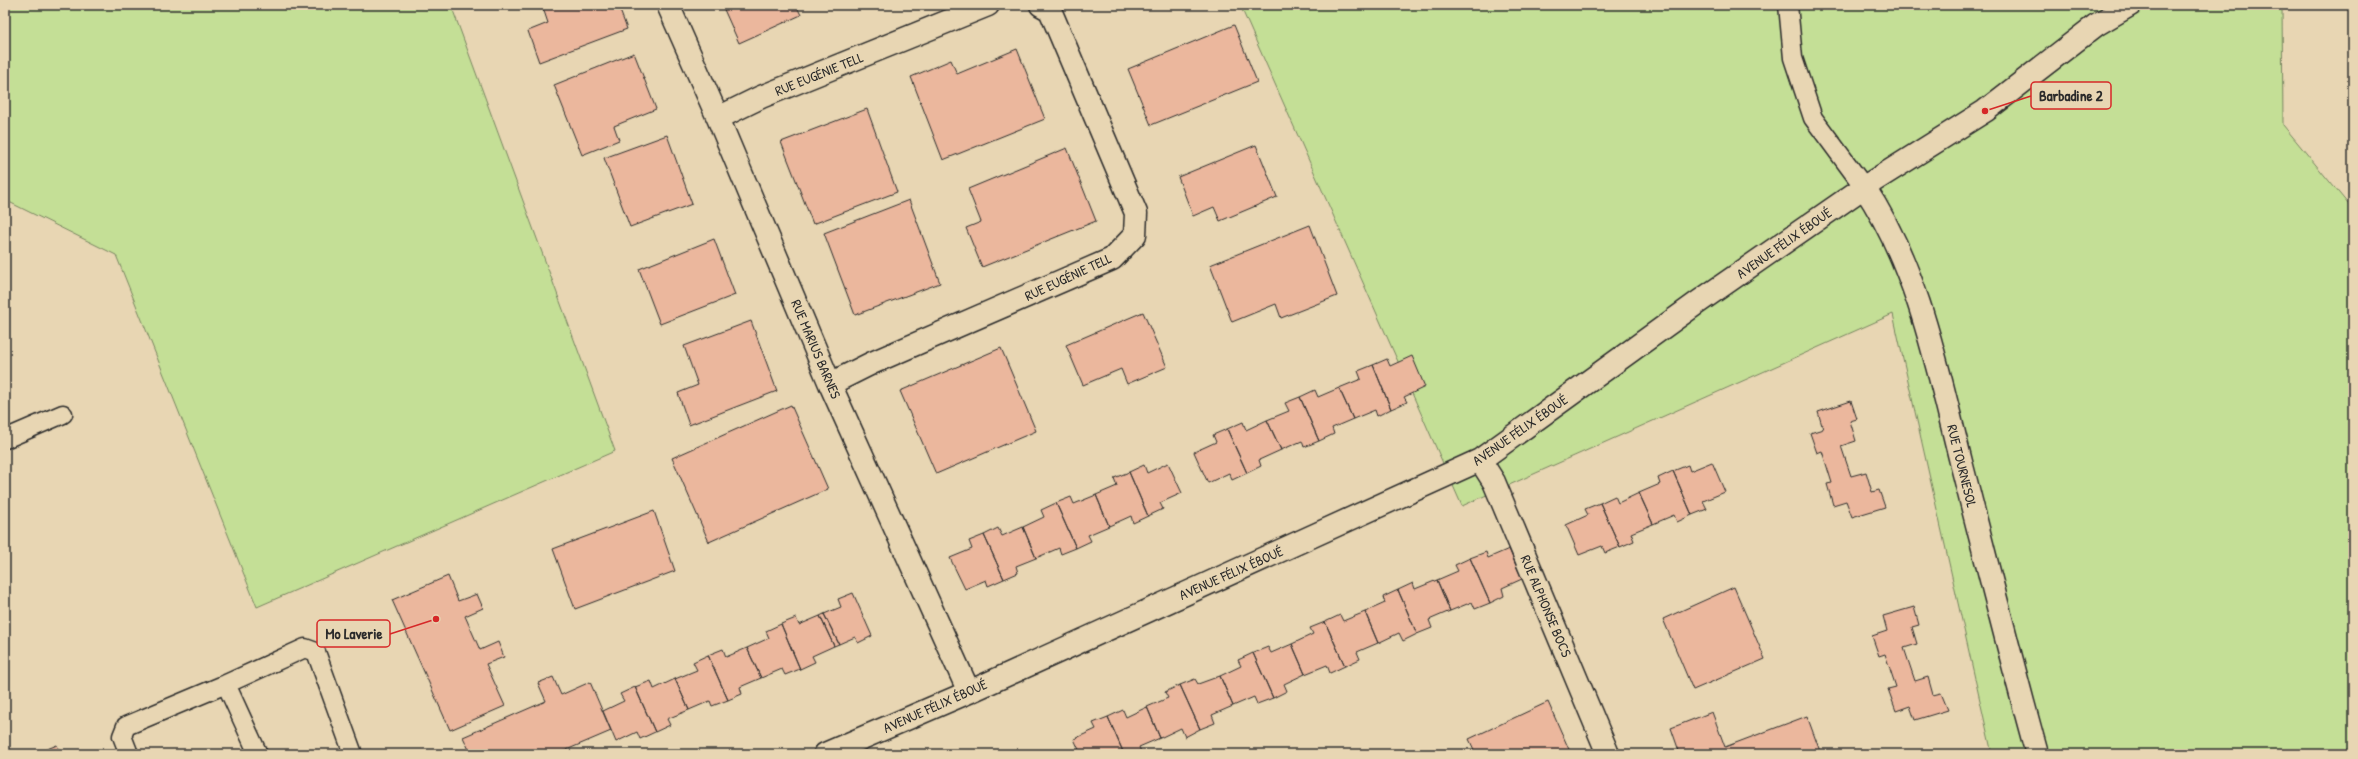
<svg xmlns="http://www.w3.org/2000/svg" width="2358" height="759" font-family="'Patrick Hand',sans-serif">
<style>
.green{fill:#c4df96;stroke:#788560}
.building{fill:#ebb79d;stroke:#2b2b2b}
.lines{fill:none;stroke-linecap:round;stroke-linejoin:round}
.lane-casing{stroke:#2b2b2b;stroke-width:21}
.street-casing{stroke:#2b2b2b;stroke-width:25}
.lane{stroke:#e8d6b3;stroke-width:18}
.street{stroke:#e8d6b3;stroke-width:22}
.labels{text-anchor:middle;stroke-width:4;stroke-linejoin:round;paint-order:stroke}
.street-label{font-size:14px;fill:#2b2b2b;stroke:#e8d6b3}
.leader{fill:none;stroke:#d62828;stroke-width:1.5}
.callout-dot{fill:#d62828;stroke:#e8d6b3;stroke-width:1.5}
.callout{fill:#e8d6b3;stroke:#d62828;stroke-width:1.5}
.callout-label{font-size:15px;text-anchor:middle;font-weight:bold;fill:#2b2b2b}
</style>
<rect width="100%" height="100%" fill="#e8d6b3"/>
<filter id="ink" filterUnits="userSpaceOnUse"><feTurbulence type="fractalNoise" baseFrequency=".025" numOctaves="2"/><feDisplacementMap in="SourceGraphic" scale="8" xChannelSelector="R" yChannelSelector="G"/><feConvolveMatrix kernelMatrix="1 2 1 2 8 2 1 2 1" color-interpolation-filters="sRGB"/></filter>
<g filter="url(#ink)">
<path class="green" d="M5,5h446l164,446 -358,156 -141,-352 -111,-55z
M1240,5h1042l1,120 70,85v544h-361l-99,-440 -431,192z"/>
<path class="building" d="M542,5h76l9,24 -88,33 -11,-31 20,-8z
M722,5h74l5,10 -62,28z
M1234,25l23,57 -106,43 -23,-56z
M1017,49l28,70 -102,41 -32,-83 40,-17 6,14z
M634,53l22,56 -42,17 5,14 -37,15 -28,-70z
M867,109l30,83 -84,32 -32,-82z
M667,135l25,69 -62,23 -26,-69z
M1256,145l21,52 -57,24 -6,-14 -21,9 -15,-39z
M1067,148l29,73 -114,46 -16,-39 15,-6 -13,-33z
M909,200l31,83 -85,32 -31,-82z
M1310,225l27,71 -56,22 -5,-14 -44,18 -22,-57z
M714,239l21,56 -75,29 -21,-55z
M1143,312l24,55 -40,17 -6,-15 -38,16 -17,-40z
M751,321l26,70 -88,34 -11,-32 20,-8 -14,-39z
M1001,348l35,83 -100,43 -36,-83z
M1412,356l13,31 -21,10 3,5 -16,7 -18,-44 14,-6 3,7z
M1373,365l18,44 -14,7 -2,-6 -22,9 -14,-31 22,-9 -3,-8z
M1339,388l14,31 -21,9 2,6 -15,7 -19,-44 15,-7 3,7z
M1300,397l19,44 -15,6 -2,-6 -21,9 -14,-30 22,-9 -4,-8z
M1851,401l6,18 -7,2 6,20 -15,5 10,30 15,-4 6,20 7,-2 6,17 -33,10 -6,-16 -13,4 -6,-21 5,-1 -10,-32 -5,2 -7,-20 13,-4 -5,-17z
M791,405l37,84 -119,53 -37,-84z
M1267,420l14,30 -22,10 2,6 -14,7 -20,-44 16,-7 3,8z
M1227,429l20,44 -15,7 -3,-7 -21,10 -14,-31 22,-10 -3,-7z
M1712,462l13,30 -22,9 4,8 -15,6 -19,-44 15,-6 2,6z
M1168,463l14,30 -22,10 3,6 -15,7 -19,-44 15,-7 3,8z
M1673,471l19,44 -15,7 -3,-7 -21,9 -14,-31 21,-9 -2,-6z
M1129,472l19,44 -15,7 -2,-7 -22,10 -13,-31 21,-9 -3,-8z
M1639,493l14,31 -22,9 3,8 -14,6 -20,-44 15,-7 3,7z
M1096,495l13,31 -21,9 3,6 -15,7 -20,-45 15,-6 3,7z
M1056,503l20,45 -15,6 -2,-6 -23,10 -13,-31 21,-10 -3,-7z
M1600,503l20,44 -15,6 -3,-7 -23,9 -13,-30 22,-10 -3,-6z
M654,511l21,60 -100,38 -22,-60z
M1023,527l13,31 -20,8 2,7 -14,6 -20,-44 14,-7 4,8z
M984,535l20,44 -16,7 -2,-6 -21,9 -15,-31 22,-9 -3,-8z
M1509,549l13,30 -20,9 2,8 -14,7 -20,-45 16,-6 2,6z
M1470,558l20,45 -15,6 -3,-7 -22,9 -13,-31 21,-9 -3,-6z
M448,576l10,25 19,-7 6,14 -18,8 15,34 18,-8 6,15 -18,7 19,42 -55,24 -58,-130z
M1437,580l13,31 -21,9 3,8 -15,6 -19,-44 15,-7 2,6z
M1734,587l31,72 -72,31 -30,-71z
M1398,590l19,44 -14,7 -4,-8 -21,10 -13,-31 20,-9 -2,-6z
M853,593l19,43 -14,7 -3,-6 -16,7 -15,-30 17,-7 -3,-8z
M1914,607l5,18 -7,2 5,17 -13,4 11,33 13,-4 5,18 8,-2 7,17 -33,10 -5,-14 -14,5 -8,-22 8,-2 -11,-33 -6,2 -7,-20 15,-5 -4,-15z
M1365,612l13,31 -21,9 3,7 -15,7 -20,-44 15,-7 3,6z
M824,614l15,30 -5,2 -14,-30z
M820,616l14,30 -22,10 3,6 -15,7 -19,-45 15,-6 3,7z
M1325,622l20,44 -15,7 -3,-8 -22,9 -13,-30 21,-10 -3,-6z
M781,624l19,45 -15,6 -3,-6 -21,9 -14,-30 22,-10 -3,-7z
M1292,644l13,30 -21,10 3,7 -14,7 -20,-45 15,-6 3,6z
M747,648l14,30 -21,9 2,7 -14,6 -20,-45 15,-6 3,8z
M1253,653l20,45 -16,6 -3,-7 -21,9 -13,-30 21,-10 -3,-6z
M708,655l20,45 -16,6 -2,-5 -21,9 -14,-31 22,-9 -4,-8z
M1220,676l13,30 -21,9 3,8 -15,6 -20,-44 15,-6 3,5z
M553,677l8,18 29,-13 21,49 -54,23h-86l-8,-17 83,-36 -8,-18z
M675,679l14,31 -22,9 3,6 -15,7 -20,-45 16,-6 3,8z
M1180,685l20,44 -15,8 -4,-9 -21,10 -13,-31 21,-9 -3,-6z
M635,687l20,45 -15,7 -3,-7 -21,10 -13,-31 21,-10 -4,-7z
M1548,702l23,52h-95l-7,-15z
M1147,707l13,31 -21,9 3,7h-18l-16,-37 15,-7 3,7z
M1712,712l13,35 82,-31 14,38h-141l-9,-26z
M1108,717l16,37h-43l-7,-15 22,-10 -3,-6z
M57,745l4,9h-26z"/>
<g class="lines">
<g class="lane-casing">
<path id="lane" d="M1788,5l5,53 20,60 51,69
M5,439l58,-25
M226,684l79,-36 11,4 37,102
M129,754l-7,-18 4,-10 100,-42 32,70"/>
</g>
<g class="street-casing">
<path id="street" d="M668,5l50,113 112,266 139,308
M718,118l43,-21 227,-92
M1864,187c54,80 74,183 97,275 25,97 49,195 76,292
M830,384l42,-21 240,-104 23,-24 1,-22 -86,-203 -9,-5
M1480,460l14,22 114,272
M825,754l144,-62 511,-232 217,-157 167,-116 121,-76 111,-86 34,-20"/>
</g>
<use href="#lane" class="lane"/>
<use href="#street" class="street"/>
</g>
</g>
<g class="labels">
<g class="street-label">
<text transform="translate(819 74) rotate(-22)" y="5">RUE EUGÉNIE TELL</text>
<text transform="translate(1784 243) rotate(-35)" y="5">AVENUE FÉLIX ÉBOUÉ</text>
<text transform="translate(1068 277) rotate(-25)" y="5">RUE EUGÉNIE TELL</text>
<text transform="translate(816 349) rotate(67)" y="5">RUE MARIUS BARNES</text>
<text transform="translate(1520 430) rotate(-35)" y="5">AVENUE FÉLIX ÉBOUÉ</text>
<text transform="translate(1962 466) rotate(76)" y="5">RUE TOURNESOL</text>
<text transform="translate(1231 573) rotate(-24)" y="5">AVENUE FÉLIX ÉBOUÉ</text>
<text transform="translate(1546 606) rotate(67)" y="5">RUE ALPHONSE BOCS</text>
<text transform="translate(935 706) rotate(-24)" y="5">AVENUE FÉLIX ÉBOUÉ</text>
</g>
</g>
<path class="leader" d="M1985 111L2031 96M436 619L390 634"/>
<g class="callout-dot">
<circle cx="1985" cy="111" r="4"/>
<circle cx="436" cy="619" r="4"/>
</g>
<g class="callout">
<rect x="2031" y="82" width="80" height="27" rx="4"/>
<rect x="317" y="620" width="73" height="27" rx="4"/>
</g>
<g class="callout-label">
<text x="2071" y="101">Barbadine 2</text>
<text x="354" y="639">Mo Laverie</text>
</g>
<rect width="2358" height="759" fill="none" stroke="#e8d6b3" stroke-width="20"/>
<rect x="10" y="10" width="2338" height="739" fill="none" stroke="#2b2b2b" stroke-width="1.5" filter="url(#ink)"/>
</svg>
